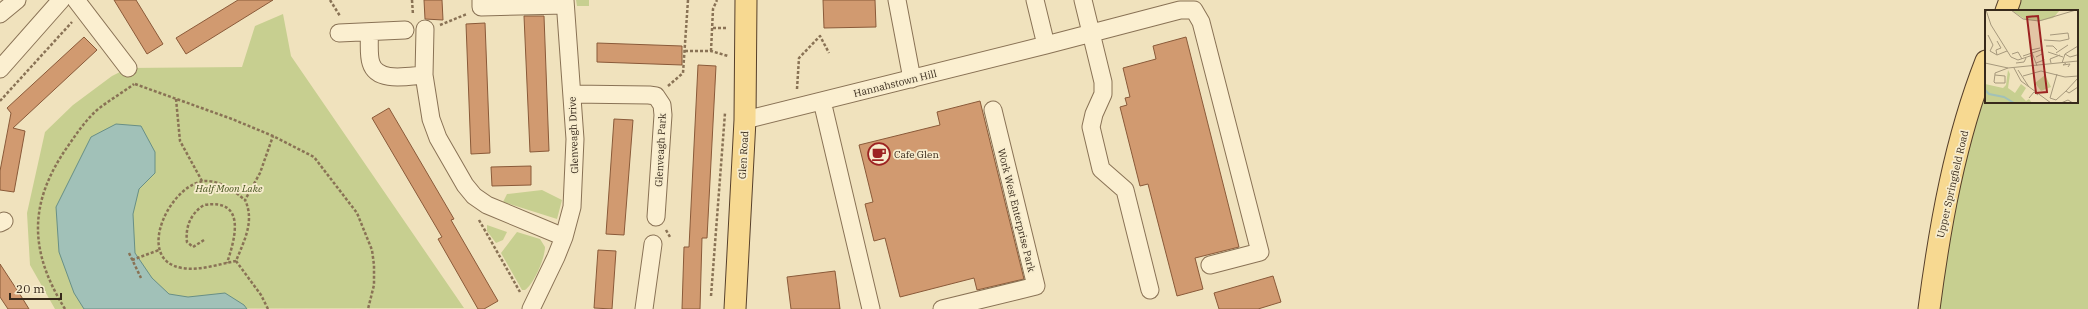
<svg xmlns="http://www.w3.org/2000/svg" width="2088" height="309" font-family="'IBM Plex Serif',serif">
<style>
.green{fill:#c7cf90}
.water{fill:#a1c1b8;stroke:#688f86}
.building{fill:#d19a70;stroke:#8a5a39}
.lines{fill:none;stroke-linecap:round;stroke-linejoin:round}
.minor-casing{stroke:#897255;stroke-width:19}
.major-casing{stroke:#563f2a;stroke-width:23}
.path{stroke:#897255;stroke-width:2.5;stroke-dasharray:3 2;stroke-linecap:butt}
.minor{stroke:#fbefd0;stroke-width:17}
.major{stroke:#f7d991;stroke-width:21}
.labels{text-anchor:middle;stroke-width:3.5;stroke-linejoin:round;paint-order:stroke}
.street-label{font-size:10px;fill:#37291b;stroke:#f7eccd}
.poi-label{font-size:10px;fill:#37291b;stroke:#f7eccd;text-anchor:start}
.park-label{font-size:10px;font-style:italic;fill:#475520;stroke:#f7eccd}
.inset-river{fill:none;stroke:#a1c1b8;stroke-width:2}
.inset-road{fill:none;stroke:#a6987c;stroke-width:1}
.view{fill:#9c2221;fill-opacity:0.15;stroke:#9c2221;stroke-width:2}
.inset-edge{fill:none;stroke:#37291b;stroke-width:2}
</style>
<rect width="100%" height="100%" fill="#f0e2bd"/>
<path class="green" d="M576,0h13v6h-12z
M2011,0h77v309h-157l55,-240v33h91v-91h-70z
M283,14l8,42 173,252 -409,1 -25,-44 -3,-52 18,-81 28,-27 39,-29 16,-8 114,-1 13,-41z
M542,190l20,10 -5,19 -54,-17 4,-8z
M487,225l20,7 -4,8 -7,3 -9,-12z
M517,232l23,7 5,8c0,11 -11,37 -20,43h-3l-21,-37z"/>
<path class="water" d="M116,124l25,2 14,26v21l-16,16 -6,25 2,39 17,25 17,16 19,3 37,-4 19,12 3,4h-163l-10,-16 -15,-41 -3,-45 35,-70z"/>
<path class="building" d="M114,0h22l27,44 -16,10z
M238,0h35l-87,54 -10,-16z
M424,0h18l1,20 -18,-1z
M823,0h52l1,27 -52,1z
M524,16h20l5,135 -19,1z
M485,23l5,130 -19,1 -5,-130z
M84,37l13,13 -84,78 12,3 -11,61 -14,-2v-19l11,-58 -4,-5z
M1186,37l53,210 -44,11 8,31 -26,7 -29,-112 -8,2 -20,-79 7,-2 -2,-7 5,-1 -7,-29 33,-9 -3,-13z
M597,43l85,3v19l-85,-3z
M698,65l18,1 -9,172h-5l-2,71h-18l2,-62h5z
M980,101l44,178 -47,11 -3,-12 -74,19 -15,-59 -11,3 -9,-37 8,-2 -14,-57 81,-20 -3,-13z
M389,108l65,111 -3,1 47,81 -14,8h-6l-40,-70 4,-2 -70,-119z
M614,119l19,1 -9,115 -18,-1z
M531,166v19l-39,1 -1,-19z
M598,250l18,1 -4,58 -18,-1z
M0,264l21,32 8,13h-21l-8,-12z
M835,271l5,38h-49l-4,-32z
M1273,276l8,26 -23,7h-39l-5,-16z"/>
<g class="lines">
<g class="minor-casing">
<path id="minor" d="M76,0l52,68
M481,0v7l84,-2
M897,0l15,79
M1035,0l11,45
M1083,0l20,82v12l-9,20 -3,13 10,42 24,21 25,100
M0,14l17,-14
M425,29l-1,46 7,44 7,19 27,47 9,11 13,9 77,32
M369,32c1,9 -1,22 2,31 6,20 37,13 53,12
M339,33l66,-3
M0,69l61,-69
M572,94l77,1 7,1 6,9 1,10 -7,102
M822,101l49,208
M745,120l301,-75 134,-35h14l7,12 59,230 -50,13
M0,223l4,-2
M531,309l25,-52 8,-20 8,-30 3,-68 -10,-139
M644,309l9,-65
M942,309l94,-23 -43,-176"/>
</g>
<g class="major-casing">
<path id="major" d="M2006,11l4,-11
M735,309l10,-189 1,-120
M1929,309c11,-84 26,-169 57,-248"/>
</g>
<path class="path" d="M330,0l10,16
M412,0l1,15
M440,25l27,-11
M713,28h15
M685,51h26l17,5
M711,51l2,-42 4,-9
M135,84l97,35 41,17 41,21 43,56 15,37 2,15v20l-6,24
M668,86l15,-13 5,-73
M797,89l2,-31 21,-22 9,17
M176,99l4,42 22,40
M0,101l72,-79
M479,220l41,72
M666,230l4,7v2
M204,240l-11,7 -6,-5c-2,-15 4,-29 17,-37 43,-7 31,34 23,58
M129,253l12,25
M132,260l27,-10
M236,261c-17,3 -36,10 -54,7 -50,-8 -10,-89 26,-87 14,1 26,10 37,19
M711,296l14,-183
M65,309c-36,-58 -37,-106 3,-163 9,-13 17,-25 29,-36 11,-9 25,-17 37,-26
M268,309l-7,-14 -25,-34c8,-20 19,-40 9,-61l15,-27 13,-37"/>
<use href="#minor" class="minor"/>
<use href="#major" class="major"/>
</g>
<defs>
<g id="cafe-ring" transform="scale(1.15)"><circle r="9.5" fill="#f7eccd" stroke="#9c2221" stroke-width="1.5"/><path d="M-5.5-4.5H6V0H3Q3 3.5 0 3.5H-2.5Q-5.5 3.5-5.5 0ZM3-3.2v2h1.7v-2ZM-6 4.5H4V6H-6Z" fill="#9c2221"/></g>
</defs>
<g fill-rule="evenodd">
<use href="#cafe-ring" x="879" y="154"/>
</g>
<g class="labels">
<g class="street-label">
<text transform="translate(895 83) rotate(-14)" y="4">Hannahstown Hill</text>
<text transform="translate(573 135) rotate(-92)" y="4">Glenveagh Drive</text>
<text transform="translate(660 150) rotate(-87)" y="4">Glenveagh Park</text>
<text transform="translate(743 155) rotate(-87)" y="4">Glen Road</text>
<text transform="translate(1952 184) rotate(-77)" y="4">Upper Springfield Road</text>
<text transform="translate(1017 210) rotate(76)" y="4">Work West Enterprise Park</text>
</g>
<g class="poi-label">
<text x="894" y="158">Cafe Glen</text>
</g>
<g class="park-label">
<text x="229" y="192">Half Moon Lake</text>
</g>
</g>
<g transform="translate(1985 10)">
<rect width="93" height="93" fill="#f0e2bd"/>
<path d="M26,0l18,1 31,-1 -7,8 -13,3 -14,-1zM23,60l2,4 -2,14 7,5 6,-9 5,4 -5,8 5,5 3,-2 3,4h-47v-19l18,4 3,-3zM60,65l6,12 -10,4 -6,-8z" fill="#c7cf90"/>
<path class="inset-river" d="M0,80l4,4 15,3 10,6"/>
<path class="inset-road" d="M1,0l5,15 20,32 7,3 15,-5M26,0l12,9 16,2 37,-11M3,25l5,10 -3,6M65,25l18,-2 1,6 -9,2M59,30l16,1M61,36h7l4,4M5,41l7,4 10,-4M63,42l15,5M71,43l12,-8M27,44l6,-2 4,7M80,44l5,3 7,-2M12,45l-1,-5 5,-2 -4,-7M38,46l18,-6M51,47l6,-3 2,6 -8,3M0,53l23,5 70,-7M31,53l8,-1 2,-4M66,53l-1,-4 10,-4M77,53l3,-9 13,-8M81,53l-3,2 7,-1 -2,3M52,56l-6,-16 9,-2M29,58l7,13 30,22M33,60l11,17M72,64l-7,24 6,2 10,-9M10,65l10,1v7h-10l-1,-1 1,-8v-1l13,-5M38,66l18,-5 24,6 13,-1M93,68l-12,13 3,2 9,-6M44,88l5,-6 4,3M76,93l7,-3 5,3"/>
<path class="view" d="M53,6l9,76 -11,1 -9,-76z"/>
<rect width="93" height="93" class="inset-edge"/>
</g>
<path d="M10 293v6h51v-6" fill="none" stroke="#37291b" stroke-width="2"/>
<text x="16" y="293" font-size="12" fill="#37291b" stroke="#f7eccd" stroke-width="3" paint-order="stroke">20 m</text>
</svg>
